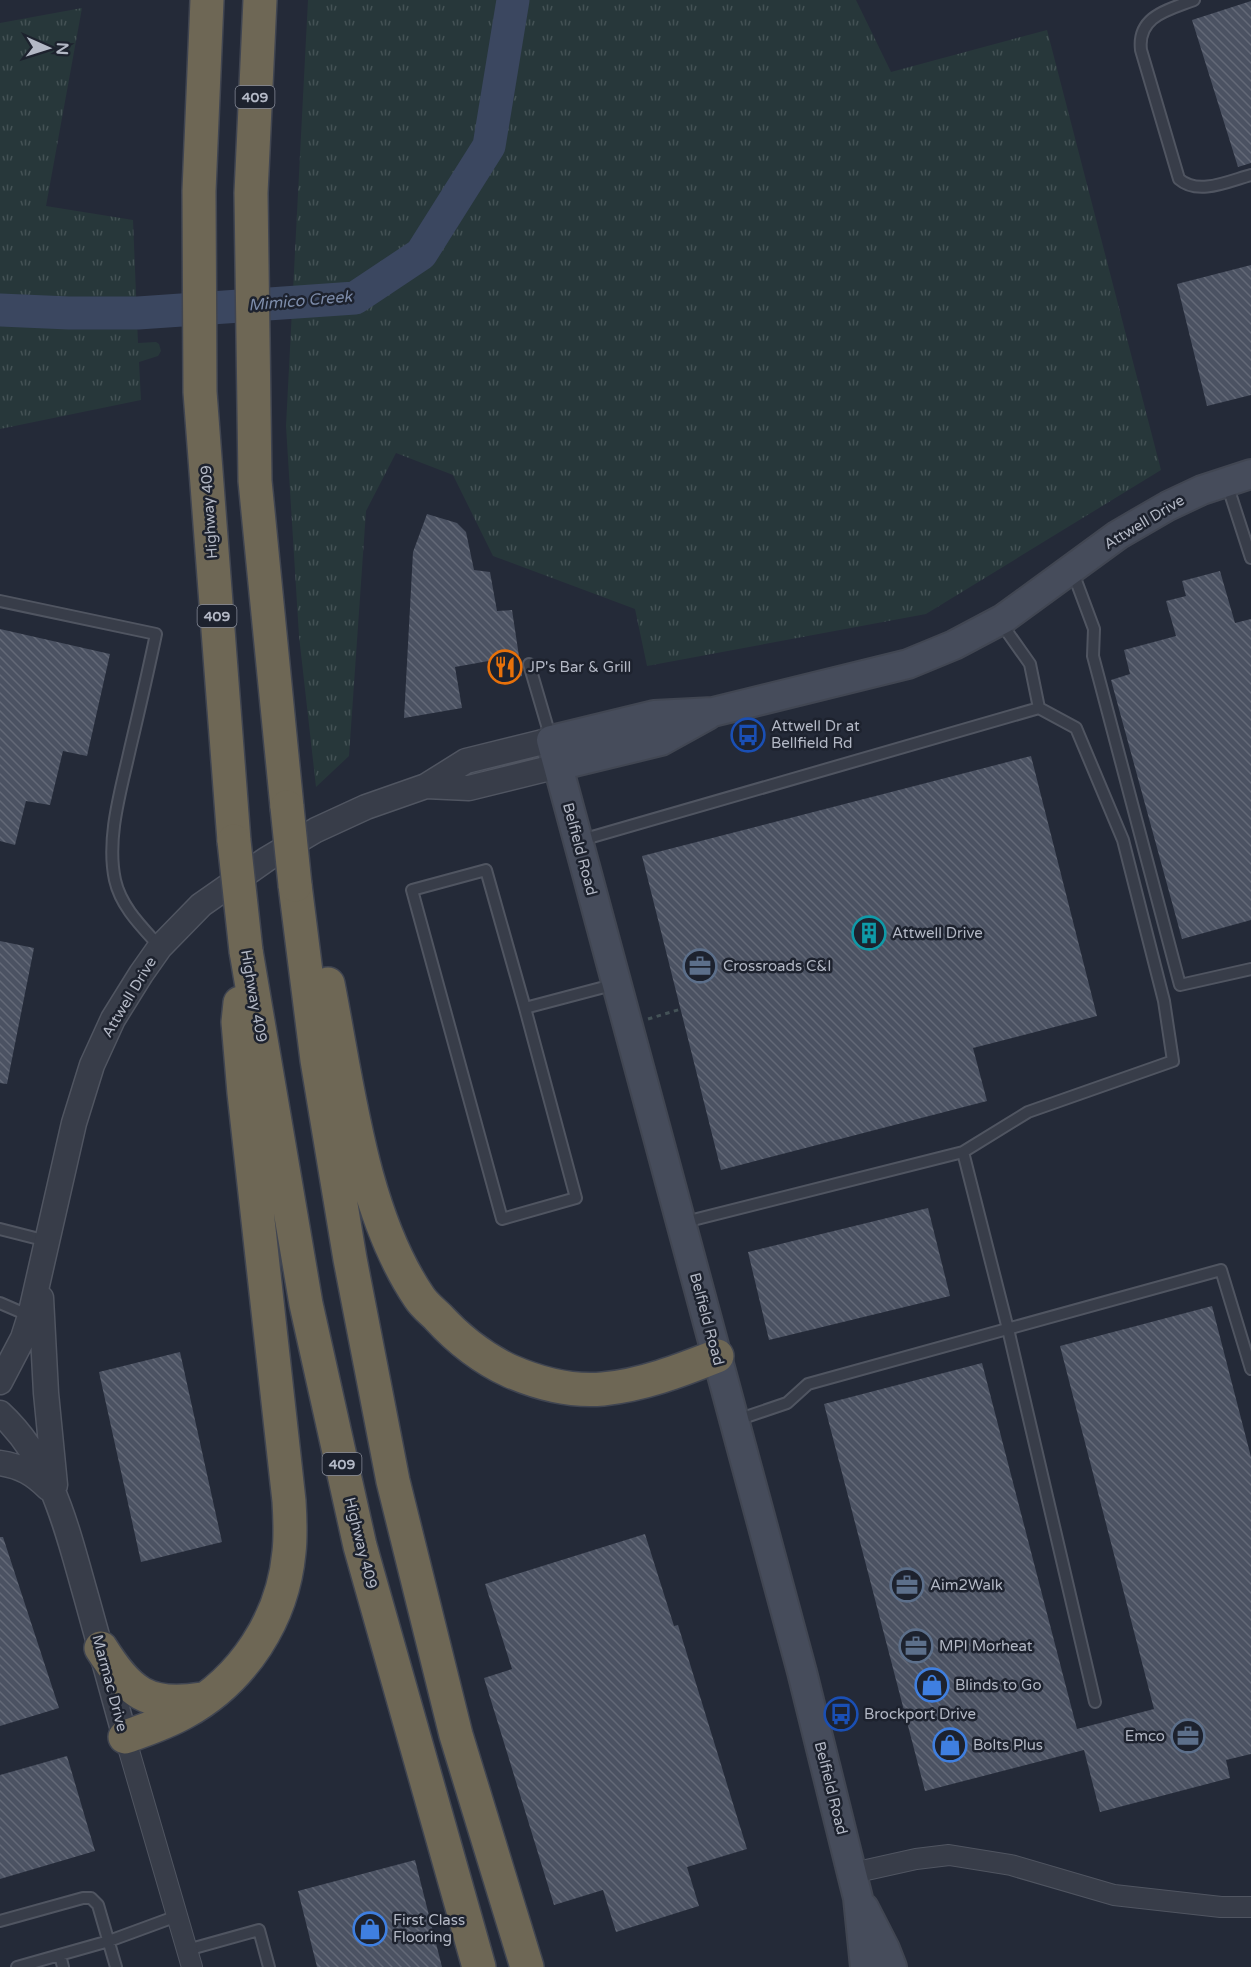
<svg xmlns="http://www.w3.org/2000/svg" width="1251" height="1967" font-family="'Varela Round',sans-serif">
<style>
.grass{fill:url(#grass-tufts)}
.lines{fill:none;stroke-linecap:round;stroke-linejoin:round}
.river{stroke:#3b4760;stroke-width:33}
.building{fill:url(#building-back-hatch)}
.service-casing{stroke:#505561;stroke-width:14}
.minor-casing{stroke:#505561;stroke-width:22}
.tertiary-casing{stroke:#505561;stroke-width:27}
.secondary-casing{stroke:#414652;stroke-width:32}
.motorway-casing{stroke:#404551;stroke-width:36}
.path{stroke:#445257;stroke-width:3;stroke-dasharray:4.5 4.5;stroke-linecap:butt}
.service{stroke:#383d49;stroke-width:10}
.minor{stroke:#383d49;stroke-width:20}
.tertiary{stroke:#383d49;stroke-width:24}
.secondary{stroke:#464c5b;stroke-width:28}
.motorway{stroke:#6e6755;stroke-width:33}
.motorway-bridge-casing{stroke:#404551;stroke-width:36;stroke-linecap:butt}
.motorway-bridge{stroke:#6e6755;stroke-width:33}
.labels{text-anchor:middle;stroke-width:5;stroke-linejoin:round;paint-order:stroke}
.shield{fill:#1d222e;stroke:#868b98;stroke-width:1.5}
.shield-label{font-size:14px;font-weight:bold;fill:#b3b8c5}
.street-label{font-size:15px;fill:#b3b8c5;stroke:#1d222e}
.poi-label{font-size:15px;fill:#b3b8c5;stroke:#1d222e;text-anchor:start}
.water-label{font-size:16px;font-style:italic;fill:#7d8caa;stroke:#1d222e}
</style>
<defs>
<pattern id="grass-tufts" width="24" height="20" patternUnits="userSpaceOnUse" patternTransform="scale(1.5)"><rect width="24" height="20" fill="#27373a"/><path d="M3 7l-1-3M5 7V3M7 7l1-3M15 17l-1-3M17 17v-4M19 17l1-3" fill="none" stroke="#445255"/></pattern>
<pattern id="building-back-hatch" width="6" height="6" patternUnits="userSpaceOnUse" patternTransform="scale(1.5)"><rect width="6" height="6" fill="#4b5262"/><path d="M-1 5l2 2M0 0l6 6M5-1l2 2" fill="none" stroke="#636977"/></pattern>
</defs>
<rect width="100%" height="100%" fill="#242a38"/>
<path class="grass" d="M308,0h548l35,72 156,-42 114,440 -235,144 -279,52 -12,-57 -142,-53 -40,-81 -57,-22 -30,58 -17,245 -33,31 -17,-151 -13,-210z
M82,8l-36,198 87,14 5,123 18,-1 3,2 2,7 -3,5 -19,6 2,38 -141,29v-406z"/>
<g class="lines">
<path class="river" d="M0,310l69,3h69l217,-15 66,-44 68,-108 24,-146"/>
</g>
<path class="building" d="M1251,1v162l-13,4 -46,-147z
M1251,265v130l-44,11 -30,-122z
M427,514l30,9 9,9 8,38 16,2 7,39 15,-1 10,66 -24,7 -4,-23 -39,7 7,41 -58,10 9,-166z
M1220,571l15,52 16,-4v301l-69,19 -71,-259 19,-6 -6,-24 52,-14 -10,-35 20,-5 -4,-15z
M0,629l110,25 -23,102 -24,-5 -13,54 -24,-4 -11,44 -15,-4z
M1031,756l66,260 -124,32 14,53 -266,69 -79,-314z
M0,941l34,7 -27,136 -7,-1z
M928,1208l22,88 -181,44 -21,-88z
M1212,1306l39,151v297l-25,6 4,18 -130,34 -16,-62 -159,41 -101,-387 158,-41 95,366 77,-20 -94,-363z
M180,1352l42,190 -81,20 -42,-190z
M645,1534l29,92 4,-1 69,224 -60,18 12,39 -83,26 -13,-42 -49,15 -70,-227 28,-9 -27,-85z
M0,1537h3l56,171 -59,18z
M67,1756l28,95 -95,28v-104z
M415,1860l27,107h-125l-19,-76z"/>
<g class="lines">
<g class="service-casing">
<path id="service" d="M1194,0c-26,10 -57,16 -53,50l38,129c19,17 50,2 72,-4
M1227,484l24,74
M1072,570l22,59 -1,27 87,329 71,-16
M0,601l156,33c-8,38 -17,77 -26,115 -9,41 -24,89 -15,131 6,27 27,47 45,67
M529,664l22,75
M578,841l461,-133 -9,-44 -29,-41
M525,1008l51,190 -74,21 -90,-329 74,-20 39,138 91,-24
M963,1152l65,-40 145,-51 -9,-60 -41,-161 -47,-112 -37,-20
M681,1223l282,-71 45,177 87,373
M0,1229l47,12
M0,1303l30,13
M734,1421l53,-18 21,-19 413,-114 30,99
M0,1921l83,-23h8l7,7 18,62
M187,1950l72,-20 10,37
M60,1955l3,12
M17,1967l92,-26 68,-25"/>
</g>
<g class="minor-casing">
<path id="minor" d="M125,1737l67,230
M853,1873l63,-14 33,-4 62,10 103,30 107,12h30"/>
</g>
<g class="tertiary-casing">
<path id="tertiary" d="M426,786l43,2 89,-22
M41,1298l5,95 9,92
M0,1382l23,-44 7,-22 44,-193 18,-58 21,-46 28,-45 19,-27 41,-42 66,-46 49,-29 50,-23 60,-21 40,-25 85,-21
M0,1413c53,49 67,117 86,183 13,47 26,94 39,141
M0,1463c21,3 34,11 48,25"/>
</g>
<g class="secondary-casing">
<path id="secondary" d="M558,766l103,-25 47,-26
M864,1908l21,41 7,18
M865,1967l-7,-69 -56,-226 -251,-932 103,-25 59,-3 195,-48 46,-19 49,-26 115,-84 50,-29 34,-16 49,-16"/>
</g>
<g class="motorway-casing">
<path id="motorway" d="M207,0l-8,191 1,201 34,449
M260,0l-9,193 4,288 32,326
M295,885l22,175 33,199 43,222 63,254 71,232
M246,951l60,353 54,242 119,421
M328,984c20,101 33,227 91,313 5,8 13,14 19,20 21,23 44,41 72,54 30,13 60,21 93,18 40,-4 76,-18 114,-33
M101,1648c28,44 46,60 101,51
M125,1737c20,-7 41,-14 60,-25 58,-32 98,-93 104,-160 2,-17 1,-34 0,-51l-45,-408 -6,-71 2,-19"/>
</g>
<path class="path" d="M648,1019l33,-10"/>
<use href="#service" class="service"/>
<use href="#minor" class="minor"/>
<use href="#tertiary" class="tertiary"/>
<use href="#secondary" class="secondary"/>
<use href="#motorway" class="motorway"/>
<g class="motorway-bridge-casing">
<path id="motorway-bridge" d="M287,807l8,78
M234,841l12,110"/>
</g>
<use href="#motorway-bridge" class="motorway-bridge"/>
</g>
<defs>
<g id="restaurant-ring" transform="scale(1.725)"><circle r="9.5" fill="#1d222e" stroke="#e8710a" stroke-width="1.5"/><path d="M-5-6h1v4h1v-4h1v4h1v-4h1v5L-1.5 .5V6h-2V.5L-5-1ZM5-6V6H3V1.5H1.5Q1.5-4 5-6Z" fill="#e8710a"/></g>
<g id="bus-ring" transform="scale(1.725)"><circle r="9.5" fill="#1d222e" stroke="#1a4fb4" stroke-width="1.5"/><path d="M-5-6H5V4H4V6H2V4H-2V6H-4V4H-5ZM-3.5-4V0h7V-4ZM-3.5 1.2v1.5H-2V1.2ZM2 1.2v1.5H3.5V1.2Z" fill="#1a4fb4"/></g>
<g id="building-ring" transform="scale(1.725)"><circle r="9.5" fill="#1d222e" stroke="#0f9aa8" stroke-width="1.5"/><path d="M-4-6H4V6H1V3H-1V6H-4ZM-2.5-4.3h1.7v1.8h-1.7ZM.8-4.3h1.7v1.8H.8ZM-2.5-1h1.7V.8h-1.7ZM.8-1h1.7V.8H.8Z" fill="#0f9aa8"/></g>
<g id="office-ring" transform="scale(1.725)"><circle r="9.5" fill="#1d222e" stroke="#5c6f8a" stroke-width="1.5"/><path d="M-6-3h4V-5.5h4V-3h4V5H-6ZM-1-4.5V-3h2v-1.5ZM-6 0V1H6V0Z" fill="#5c6f8a"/></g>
<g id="shop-ring" transform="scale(1.725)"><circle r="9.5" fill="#1d222e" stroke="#3f7fe0" stroke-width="1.5"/><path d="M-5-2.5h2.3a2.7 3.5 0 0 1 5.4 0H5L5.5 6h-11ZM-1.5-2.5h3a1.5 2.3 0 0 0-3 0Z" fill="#3f7fe0"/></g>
</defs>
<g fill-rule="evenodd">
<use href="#restaurant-ring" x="505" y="667"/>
<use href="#bus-ring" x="748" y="735"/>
<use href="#building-ring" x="869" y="933"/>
<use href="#office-ring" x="700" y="966"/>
<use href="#office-ring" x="907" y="1585"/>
<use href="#office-ring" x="916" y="1646"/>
<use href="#shop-ring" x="932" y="1685"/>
<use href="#bus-ring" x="841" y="1714"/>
<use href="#office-ring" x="1188" y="1736"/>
<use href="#shop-ring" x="950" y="1745"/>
<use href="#shop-ring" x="370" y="1929"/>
</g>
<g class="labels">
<g class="shield">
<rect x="235.5" y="86" width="39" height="22" rx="4.5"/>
<rect x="197.5" y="605" width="39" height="22" rx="4.5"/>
<rect x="322.5" y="1453" width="39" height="22" rx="4.5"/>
</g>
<g class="shield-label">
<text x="255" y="102">409</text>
<text x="217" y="621">409</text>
<text x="342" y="1469">409</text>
</g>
<g class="street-label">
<text transform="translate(209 512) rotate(-94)" y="5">Highway 409</text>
<text transform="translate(1144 522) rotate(-31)" y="5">Attwell Drive</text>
<text transform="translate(580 849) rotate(75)" y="5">Belfield Road</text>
<text transform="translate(254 996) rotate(80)" y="5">Highway 409</text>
<text transform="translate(129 997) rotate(-59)" y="5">Attwell Drive</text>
<text transform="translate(707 1319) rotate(75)" y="5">Belfield Road</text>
<text transform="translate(361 1543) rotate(76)" y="5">Highway 409</text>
<text transform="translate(110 1683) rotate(75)" y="5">Marmac Drive</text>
<text transform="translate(831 1788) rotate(76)" y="5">Belfield Road</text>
</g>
<g class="poi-label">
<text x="528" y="672">JP's Bar &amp; Grill</text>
<text x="771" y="731">Attwell Dr at<tspan x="771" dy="17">Bellfield Rd</tspan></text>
<text x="892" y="938">Attwell Drive</text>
<text x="723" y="971">Crossroads C&amp;I</text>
<text x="930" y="1590">Aim2Walk</text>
<text x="939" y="1651">MPI Morheat</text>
<text x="955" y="1690">Blinds to Go</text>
<text x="864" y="1719">Brockport Drive</text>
<text x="1165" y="1741" text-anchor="end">Emco</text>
<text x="973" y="1750">Bolts Plus</text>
<text x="393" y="1925">First Class<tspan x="393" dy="17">Flooring</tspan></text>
</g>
<g class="water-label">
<text transform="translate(300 300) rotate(-5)" y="6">Mimico Creek</text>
</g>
</g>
<g transform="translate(48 48) rotate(93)" stroke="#1d222e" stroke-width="4.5" paint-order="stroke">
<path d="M0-4.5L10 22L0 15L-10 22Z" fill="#b3b8c5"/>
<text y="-9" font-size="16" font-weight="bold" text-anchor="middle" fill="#b3b8c5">N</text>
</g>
</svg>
